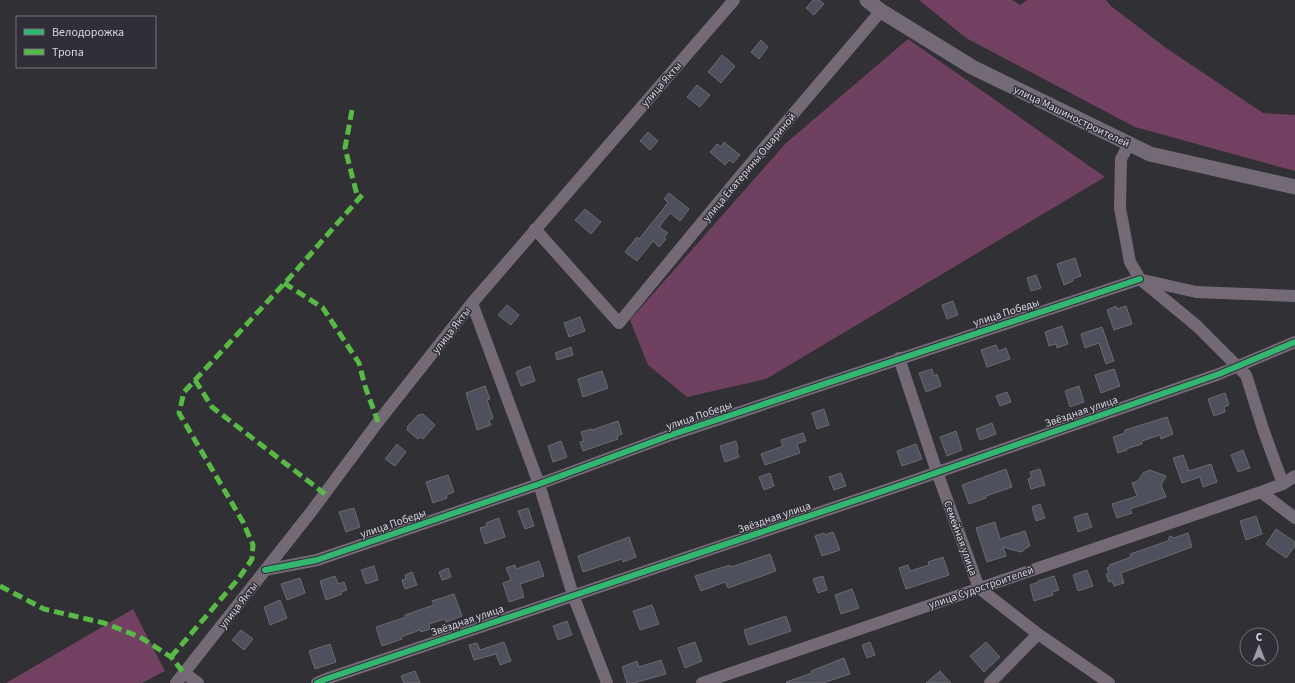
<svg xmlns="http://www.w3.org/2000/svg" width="1295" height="683" font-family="'Source Sans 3',sans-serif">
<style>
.green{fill:#6f405f}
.forest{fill:#724161}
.building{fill:#4f505d;stroke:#6a6a6e}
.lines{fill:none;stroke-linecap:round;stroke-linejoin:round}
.minor{stroke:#736a76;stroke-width:12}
.tertiary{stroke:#736a76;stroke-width:15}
.quiet{stroke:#58b947;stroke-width:5;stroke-dasharray:10 5;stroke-linecap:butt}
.cycleway-casing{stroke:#302e37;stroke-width:8}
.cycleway{stroke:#33b770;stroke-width:6}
.labels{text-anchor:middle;stroke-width:3;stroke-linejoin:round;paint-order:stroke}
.street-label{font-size:11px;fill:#d9d8de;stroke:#302e37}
</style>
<rect width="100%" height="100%" fill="#313035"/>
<path class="green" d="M908,39l197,138 -339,202 -79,18 -39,-32 -18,-45 156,-177z"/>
<path class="forest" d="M919,0h93l8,5 7,-5h79l5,6 55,42 97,65 32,2v56l-160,-44 -169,-89z
M133,609l32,62 -23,12h-136z"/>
<path class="building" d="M813,0h6l5,4 -10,11 -8,-7z
M761,40l7,7 -9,12 -8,-7z
M722,55l13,11 -14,17 -13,-11z
M697,85l13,10 -10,12 -13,-10z
M648,132l10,9 -8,9 -10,-9z
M724,142l16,13 -7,8 -4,-3 -4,5 -15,-13 7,-8 4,3z
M669,193l20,16 -9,12 -10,-8 -11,14 9,6 -4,4 2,2 -7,8 -6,-6 -16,20 -12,-9 12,-15 2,2 25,-31 4,-6 -4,-3z
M585,209l16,13 -10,12 -16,-14z
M1075,258l6,18 -9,3 1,2 -9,4 -7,-21z
M1036,275l5,13 -10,3 -4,-13z
M953,301l5,14 -11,4 -5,-14z
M507,305l12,10 -8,10 -13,-10z
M1116,306l1,3 9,-3 6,18 -18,6 -7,-20z
M580,317l5,14 -16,6 -5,-14z
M1062,326l6,18 -11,4 -1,-4 -7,2 -4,-14z
M1102,327l12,34 -8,3 -7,-21 -14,5 -4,-14z
M996,345l3,6 7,-3 4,11 -23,8 -6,-17z
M571,347l2,8 -16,5 -2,-7z
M530,366l5,15 -14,5 -5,-14z
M932,369l2,7 3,-2 4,12 -15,6 -7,-19z
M1114,369l6,17 -19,7 -6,-18z
M602,371l6,17 -25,9 -5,-18z
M485,386l5,13 -3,1 6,18 -4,2 2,5 -14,5 -11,-37z
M1079,386l5,16 -14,5 -5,-16z
M1007,392l4,10 -11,4 -4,-10z
M1225,393l4,12 -5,2 1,5 -11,4 -6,-17z
M824,409l5,16 -12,4 -5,-16z
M423,414l12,11 -12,14 -3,-2 -2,2 -11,-9 1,-2 -1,-1 11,-12z
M1167,417l6,17 -12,5 -1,-4 -18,6v3l-16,5 1,1 -9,3 -5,-16 12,-4v-3z
M618,421l4,13 -5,2 1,3 -35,12 -3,-9 4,-1 -3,-9 11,-3v1z
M992,423l4,11 -16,6 -4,-11z
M956,431l6,19 -15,6 -7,-19z
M803,433l3,8 -9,3 3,9 -35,12 -4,-11 22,-8 -2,-6z
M561,441l6,16 -14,5 -5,-16z
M736,441l2,7 -1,3 2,6 -14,5 -5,-16z
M397,444l9,8 -11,14 -10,-7z
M916,444l6,15 -20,7 -5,-15z
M1243,450l7,18 -12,4 -7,-17z
M1183,455l6,16 22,-7 6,18 -14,5 -3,-10 -18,6 -9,-25z
M1006,469l6,18 -26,9v2l-17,6 -7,-19z
M1040,469l5,16 -14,4 -3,-10 4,-2 -2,-5z
M1150,470l16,6 -5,9 5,12 -36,12 2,4 -15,5 -5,-14 25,-8 -5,-13 6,-2 5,-8z
M770,473l4,13 -10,4 -5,-13z
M841,473l5,13 -12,4 -5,-13z
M448,475l6,17 -8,3 1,3 -14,5 -7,-21z
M1040,504l5,14 -9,3 -4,-14z
M354,508l6,19 -14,5 -7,-20z
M528,508l6,18 -9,3 -7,-18z
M1087,513l5,14 -14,5 -4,-15z
M1256,516l6,18 -16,6 -6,-19z
M499,518l6,19 -20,7 -5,-16 7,-2 -1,-3z
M995,522l5,17 25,-8 5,15 -4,2 -3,3 -3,1 -17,-5 3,9 -19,6 -11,-34z
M1276,529l19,13v4l-9,12 -20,-14z
M833,532l7,18 -18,6 -7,-20 9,-3 1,2z
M1188,533l4,14 -71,26 3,10 -10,3 -2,-5 -3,1 -3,-8 3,-1 -2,-5 3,-1 -1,-2 22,-8 -1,-3 38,-13 2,-5 4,2z
M629,537l7,20 -13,5 -1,-3 -39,13 -5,-16z
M770,554l6,17 -48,17 -3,-6 -24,9 -6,-15 35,-11 1,2z
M943,557l6,18 -43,14 -7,-21 9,-3 2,6 19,-6 -1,-3z
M539,561l5,15 -24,8 4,13 -15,5 -6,-19 8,-3 -5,-12 9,-3 1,4z
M374,566l4,14 -12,4 -5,-14z
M448,568l3,9 -9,3 -3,-8z
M1087,570l6,16 -15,5 -5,-16z
M412,572l5,13 -12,4 -3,-9 4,-1 -1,-4z
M335,576l3,8 6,-2 3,8 -6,2 1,2 -16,6 -6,-19z
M823,576l4,14 -9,3 -5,-14z
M1054,576l5,14 -7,2 1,3 -19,6 -4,-16 9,-3 -1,-1z
M300,578l5,15 -18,7 -6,-16z
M852,589l7,19 -18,6 -6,-19z
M454,594l8,22 -16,6 -1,-3 -16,5 1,5 -9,3 -1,-2 -19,7 1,2 -20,7 -6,-19 30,-10 -1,-2 29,-10 -2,-4z
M280,600l7,18 -17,7 -6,-18z
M652,605l7,19 -19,6 -7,-19z
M786,616l5,15 -42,14 -5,-15z
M567,621l5,14 -14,5 -5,-14z
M241,630l12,9 -9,11 -12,-10z
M504,642l7,19 -11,4 -4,-11 -22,6 -5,-15 8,-2 3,7z
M695,642l7,19 -17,7 -7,-20z
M870,642l5,13 -8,3 -5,-13z
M986,642l14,15 -16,15 -14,-16z
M330,644l6,18 -21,7 -6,-18z
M844,658l6,16 -27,9h-36l-1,-1 26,-9 -1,-2z
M661,660l5,14 -32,9h-7l-5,-16 15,-6 2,6z
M415,671l5,12h-16l-3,-7z
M940,671l11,12h-25z"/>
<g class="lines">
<path class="minor" d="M1129,144l-8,15 -1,49 10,54 10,17 57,47 49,49 17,54 20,55
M535,229l84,94 122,-148 140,-164
M1143,280l53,12 99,4
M472,303l67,181 34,111 34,88
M899,358l38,114 42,116 59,46 71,49
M1261,492l34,26
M265,570l52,-10 222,-76 132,-49 469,-156
M184,673l14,10
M176,683l135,-171 67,-90 94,-119 262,-303
M317,683l9,-4 575,-194 318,-111 76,-32
M702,683l559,-191 22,-8 12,-8
M990,683l48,-49"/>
<path class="tertiary" d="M867,0l14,11 91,56 178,87 145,33"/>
<path class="quiet" d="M352,110l-7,38 13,51
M284,283l39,25 36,55 6,23 13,36
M195,380l17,27 113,87
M0,586l44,23 60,14 36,14 31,20 13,16
M171,657l68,-79 13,-19 1,-14 -10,-23 -64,-109 5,-21 110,-119 69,-79"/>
<g class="cycleway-casing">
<path id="cycleway" d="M265,570l52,-10 222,-76 132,-49 469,-156
M317,683l9,-4 575,-194 318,-111 76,-32"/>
</g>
<use href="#cycleway" class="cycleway"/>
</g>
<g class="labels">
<g class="street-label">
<text transform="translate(661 84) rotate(-49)" y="4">улица Якты</text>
<text transform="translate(1072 116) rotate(26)" y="4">улица Машиностроителей</text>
<text transform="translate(749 167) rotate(-50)" y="4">улица Екатерины Ошариной</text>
<text transform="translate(1006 312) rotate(-18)" y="4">улица Победы</text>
<text transform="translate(451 330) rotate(-52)" y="4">улица Якты</text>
<text transform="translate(1081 411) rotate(-19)" y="4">Звёздная улица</text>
<text transform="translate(699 415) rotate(-19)" y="4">улица Победы</text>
<text transform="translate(774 517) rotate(-19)" y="4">Звёздная улица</text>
<text transform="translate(393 523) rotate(-19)" y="4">улица Победы</text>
<text transform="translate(961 538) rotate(70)" y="4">Семейная улица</text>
<text transform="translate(981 587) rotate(-19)" y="4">улица Судостроителей</text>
<text transform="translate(238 605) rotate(-52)" y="4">улица Якты</text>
<text transform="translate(467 620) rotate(-19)" y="4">Звёздная улица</text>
</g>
</g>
<rect x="16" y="16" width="140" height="52" fill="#302e37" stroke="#74727a"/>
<rect x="24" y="29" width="20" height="6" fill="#33b770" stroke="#74727a"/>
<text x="52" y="36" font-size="12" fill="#d9d8de">Велодорожка</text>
<rect x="24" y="49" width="20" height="6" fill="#58b947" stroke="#74727a"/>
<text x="52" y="56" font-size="12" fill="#d9d8de">Тропа</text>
<g transform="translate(1259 647)"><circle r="19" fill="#302e37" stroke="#74727a"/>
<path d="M0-3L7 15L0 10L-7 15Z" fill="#9e9da3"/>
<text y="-6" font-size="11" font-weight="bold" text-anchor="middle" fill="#d9d8de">С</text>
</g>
</svg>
